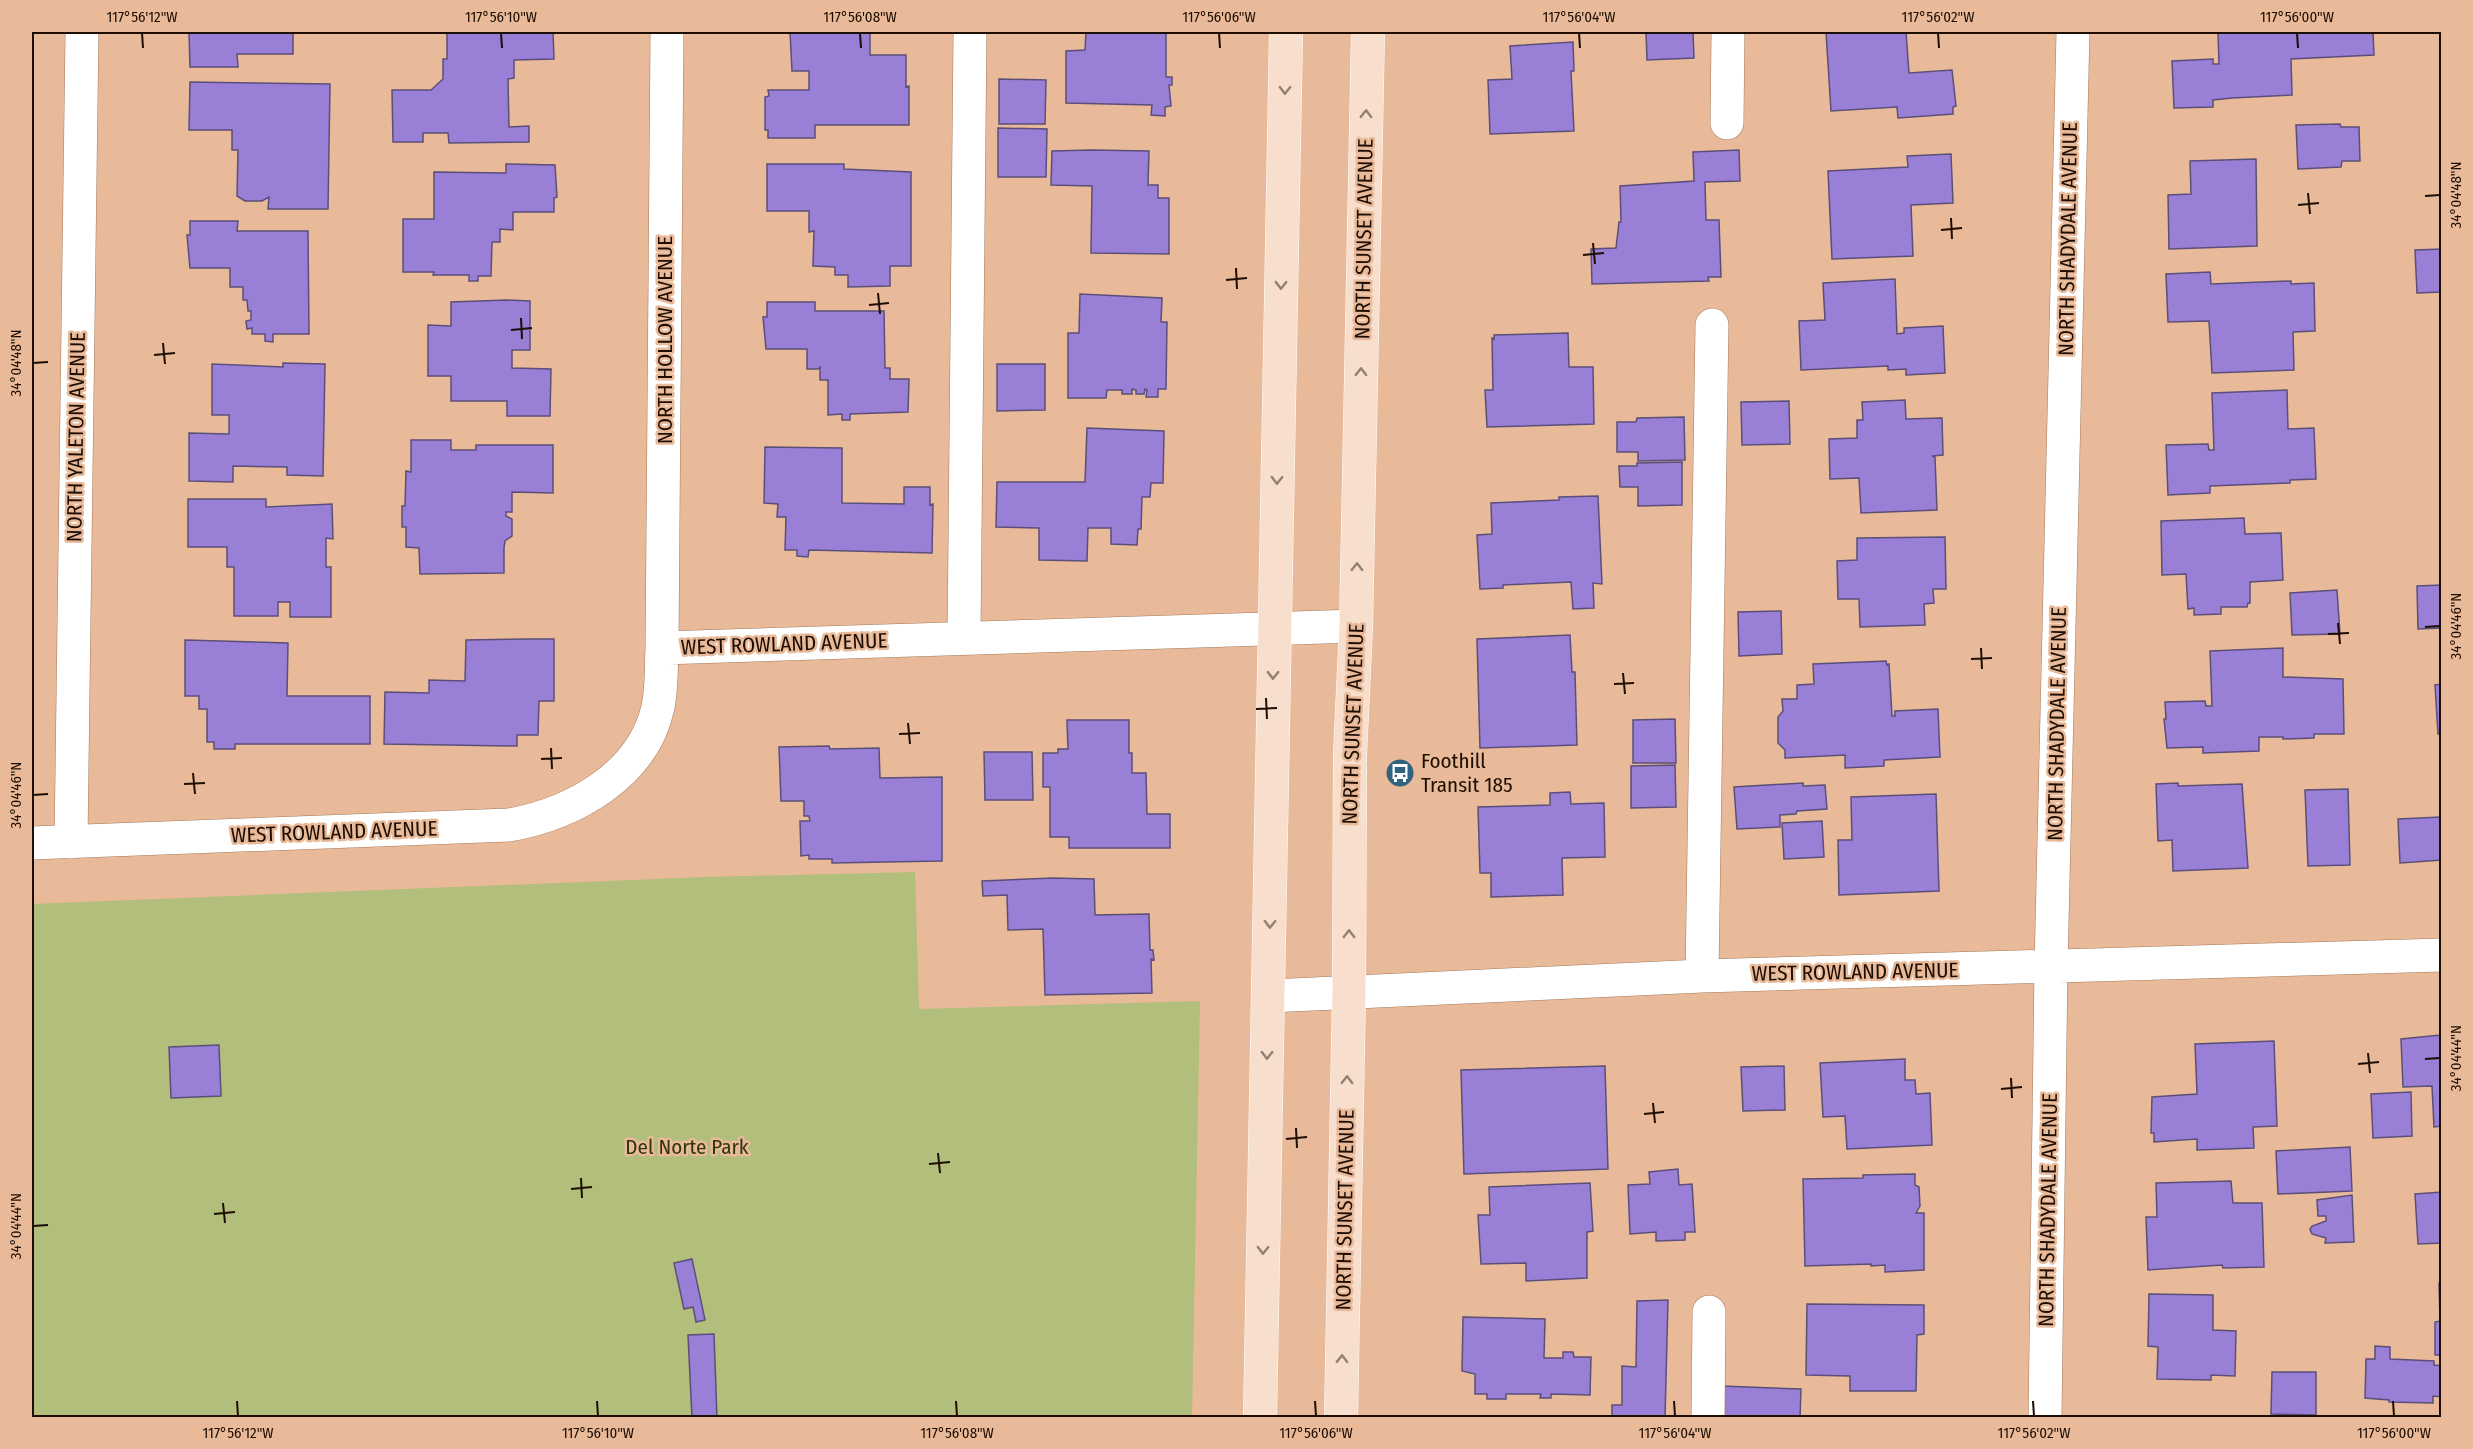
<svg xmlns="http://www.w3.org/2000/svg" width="2473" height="1449" font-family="'Fira Sans Condensed',sans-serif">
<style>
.green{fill:#b2be7b}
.building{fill:#9a7fd6;stroke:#5b4f7a;stroke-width:1.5}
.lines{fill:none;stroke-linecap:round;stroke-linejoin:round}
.minor-casing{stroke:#a47859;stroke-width:34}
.major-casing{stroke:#fff;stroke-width:34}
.minor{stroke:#fff;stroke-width:33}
.major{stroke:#f7decd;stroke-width:33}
.oneway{stroke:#958072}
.ticks{fill:none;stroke:#1d0d03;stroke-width:2}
.labels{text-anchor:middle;stroke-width:5;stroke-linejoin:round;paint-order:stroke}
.street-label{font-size:21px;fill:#1d0d03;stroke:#e9ba99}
.poi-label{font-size:21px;fill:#1d0d03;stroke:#e9ba99;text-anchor:start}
.park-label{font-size:21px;fill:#30360b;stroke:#e9ba99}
.neatline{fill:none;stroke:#1d0d03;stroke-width:2}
.ticks-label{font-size:15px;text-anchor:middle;fill:#1d0d03}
</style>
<rect width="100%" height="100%" fill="#e9ba99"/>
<path class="green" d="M915,872l4,137 281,-8 -8,416h-1160v-513l674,-27z"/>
<path class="building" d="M189,32h104v22h-56l1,13h-48z
M447,32h106l1,27 -40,1v18l-6,1 1,48 20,-1v16l-80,1 -1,-10h-25v9h-30l-1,-52h39l12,-11v-20h4z
M790,32h80v23h36v32l3,-1v39h-94v13h-47v-8h-3v-33l4,-1 -1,-6h41v-19h-17z
M1086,32h80v45h6v8h-3l2,21 -6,1v9l-14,-1 1,-10 -86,-2v-52l19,-1z
M1646,32h47l1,26 -47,2z
M1826,32h80l3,41 43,-3 4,36 -3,1v7l-55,4 -1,-11 -66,4z
M2218,32h155l1,23 -83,4 1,36 -60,3 -19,2v7l-39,1 -2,-47 41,-2v5h6z
M1573,42l1,29h-3l3,60 -84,3 -2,-54 24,-1 -2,-33z
M999,79l47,1 -1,44h-46z
M190,82l140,2 -2,125h-60l1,-12 -7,4h-17l-8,-5 1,-46h-6v-20h-43z
M2340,124l1,3h18l1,34h-18l-1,6 -43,2 -2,-44z
M998,128l49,1 -1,48h-48z
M1092,150l57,1 -1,34h10v13h11v56l-78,-1 1,-67 -41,-1 1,-34z
M1739,150l1,31 -35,1 1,38h13l2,57h-13l1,4 -117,3 -1,-35 25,-1 3,-26h2l-1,-36 74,-5 -1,-29z
M1951,154l2,49 -42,2 2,51 -81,3 -4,-88 80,-4 -1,-11z
M2256,159l1,87 -88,3 -1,-54 23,-1 -1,-33z
M506,164l49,1 2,32 -3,1v14h-41v18l-13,-1v13h-8l-1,34h-13v5h-9v-6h-36l1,-3h-31v-53h31v-47l72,1z
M767,164h77v5l67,3v94h-21v20l-42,1v-12h-13v-8l-22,-1 1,-35 -5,1v-21h-42z
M190,221h48l-1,10h71l1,103h-36v8l-8,-1v-7h-13v-6l-5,1 -1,-8 5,-1v-9h-3l-1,-11h-4v-13h-13v-19h-40l-3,-33h3z
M2442,249v43l-25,1 -2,-43z
M2210,272l1,12 80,-3v3l23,-1 1,48 -22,1 1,38 -82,3 -3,-52 -41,1 -2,-48z
M1895,279l2,55 7,-1v-5l39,-2 2,47 -39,2v-6l-18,1v-4l-87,4 -2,-49 26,-1 -2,-37z
M1080,294l82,4 -1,24h6l-1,67h-8v8h-12l1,-7 -2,-1 -1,5h-8v-4l-4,-1v5h-10v-4h-15l-1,8h-38v-65h11z
M507,300l23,1v49h-18v18l39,1 -1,47h-43v-15h-56v-25h-23v-51l23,1v-24z
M767,302h48v9h69l1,57h5v11h19l-1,33 -58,2v6h-8v-6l-14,1v-35h-8v-13l-2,2h-11v-20h-41l-3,-32h4z
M1568,333l1,34h24l1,57 -107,3 -2,-37h8l-1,-52 2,1v-4z
M283,363l42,1 -2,112 -36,-1v-8l-54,-1v16l-44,-1v-48l40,1v-19h-17v-51l71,3z
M997,364h48v46l-48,1z
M2287,390l1,39 26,-1 2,51 -26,1v3l-80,3v7l-42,2 -2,-50 42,-1 1,6h5l-2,-57z
M1905,400l1,19 36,-1 1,37 -11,1 3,1 2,53 -76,3 -2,-35 -29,1 -1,-40 28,-1v-18h6l-1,-18z
M1789,401l1,43 -48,1 -1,-43z
M1684,417l1,43 -47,1v-9h-21v-30h19l1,-4z
M1087,428l77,3 -1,52h-12l-1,14h-8l-1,32h-3l-1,16 -26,-1v-16h-23l-1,33 -48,-1v-32l-43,-1 1,-45h88z
M411,440h40v10h25v-5h77v48l-41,-1v20h-6v4l6,3v17l-7,5 -1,7v25l-84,1 -1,-26 -13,-1v-20h-4v-21h3l1,-35 5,1z
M765,447l77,1v55l62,1v-17h26v18l3,-1 -1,49 -123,-3 -1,7 -11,-1v-6h-12l1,-33h-9l1,-13 -14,-1z
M1682,462v43l-44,1v-19h-18l-1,-21h18v-3z
M1598,496l4,88 -9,-1 1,25 -21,1 -2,-27 -68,3v3l-23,1 -3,-54 15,-1 -1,-31 68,-3v-3z
M188,499h78v8l66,-3 1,35 -7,-1v29h5v50h-41v-15h-12v14h-44v-49h-7v-20h-39z
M2244,518l1,16 36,-1 2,47 -33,2v21h-2l-1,4h-26v7l-27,1v-7l-6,1 -2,-35 -24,1 -1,-54z
M1945,537l1,52h-13l1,14 -10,1 1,21 -65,2 -1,-28h-21l-1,-38 20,-1v-22z
M2442,585v43l-24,1 -1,-43z
M2337,590l3,44 -48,1 -2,-42z
M1781,611l1,43 -43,2 -1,-44z
M1570,635l2,37h3l2,73 -97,3 -3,-109z
M532,639h22v62h-15l-1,34h-21v11l-133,-2 1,-52 44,1v-13l36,1 1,-41z
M185,640l103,3 -1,53h83v48h-135v5h-21v-7h-7v-33h-8v-13h-14z
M2283,648v29l60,2 1,55h-30v4l-31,1v-2h-24v14l-56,2v-6l-36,1 -3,-29h2l-1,-17 40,-1 1,5h6l-2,-55z
M1886,661l1,4 2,-1 3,52h3v-5l43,-2 2,48 -56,3v6l-39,2v-13l-60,3v-8l-7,-7v-26l5,-6 -1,-12h15v-14l17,-1 -1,-20z
M2442,684v50h-4l-3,-49z
M1675,719l1,44h-43v-43z
M1067,720h62v33h3v20h14l1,41h23v34h-101v-11h-19v-50h-7v-34h15v-4h10z
M829,746l1,3 49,-1 1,30 62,-1v84l-110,2v-4h-23v-4l-8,1 -1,-35h10l-1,-5h-5v-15h-23l-2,-54z
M984,752h48l1,48h-48z
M1675,765l1,42 -45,1v-42z
M1803,783v3l22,-1 2,24 -30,2 -1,3 -16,1v12l-43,2 -3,-42z
M2178,783v3l64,-2 6,84 -75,3 -1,-31 -14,1 -2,-57z
M2348,789l2,76 -42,1 -3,-76z
M1570,792l1,12 33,-1 1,54 -43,1 1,37 -72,2v-24h-11l-2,-66 72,-2v-12z
M1936,794l3,97 -100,4 -1,-55h14l-1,-43z
M2441,817l1,43 -42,3 -2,-44z
M1822,821l2,36 -40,2 -2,-36z
M1053,878l41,1 1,36 54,-1 1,36h3l1,10 -3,-1 1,34 -107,2 -2,-66 -35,1 -1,-35 -24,1 -1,-15z
M2441,1035h1v91l-8,1 -2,-41 -29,1 -2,-48z
M2274,1041l3,85 -24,1 1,21 -57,2v-11l-43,3v-9h-3l1,-36 45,-3 -2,-50z
M219,1045l2,51 -50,2 -2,-51z
M1905,1059v21h10l1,14 14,-1 2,52 -85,4 -2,-33 -22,1 -3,-54z
M1605,1066l3,103 -144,5 -3,-104z
M1784,1066l1,44 -42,1 -2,-44z
M2411,1092l1,44 -39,2 -2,-44z
M2350,1147l2,44 -74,3 -2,-43z
M1678,1169l1,16 13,-1 3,48h-10v8l-29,1v-9l-26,2 -2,-49 22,-1 -1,-12z
M1915,1174v11l4,2 1,19 -4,7h8v57l-39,2v-7l-14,1v-2l-66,2 -2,-87 60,-1v-3z
M2231,1181l2,22h29l2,64 -41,1 -1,-3 -74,5 -2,-53h11l-1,-34z
M1590,1183l3,48 -6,1v46l-61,3v-18l-45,1 -3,-49h12l-1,-28z
M2442,1192v51l-24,1 -3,-50z
M2352,1195l2,47 -29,1 1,-5 -14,-4 -2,-5 2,-3 14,-5v-5h-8l-1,-16z
M692,1259l13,61 -9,2 -3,-15 -9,2 -10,-46z
M2439,1283h3v72h-7v-33l5,-1z
M2149,1294l64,1v35l23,1 -1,45 -24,-1v5l-54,-1 1,-32 -10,-1z
M1668,1300l-3,118h-53v-13h10v-39l14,1 1,-66z
M1807,1304l117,1v29l-7,1 -1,56h-66v-15l-44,-1z
M1463,1317l82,2 -1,39h19v-6h10l1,5h17l-1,38 -39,-1v4h-11l1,-4h-35v5h-19v-5h-12v-20l-13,-3z
M714,1334l3,84h-25l-4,-83z
M2375,1346l15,1v12l44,2v4l8,1v31l-9,-1v7l-44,-1v-2l-24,-2 1,-39h9z
M2272,1372h44v43l-45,-1z
M1721,1386l80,3 -1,29h-79z"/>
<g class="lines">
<g class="minor-casing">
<path id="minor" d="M1727,123l1,-91
M964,637l6,-605
M662,648l694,-22
M71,842l11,-810
M32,843l477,-18c63,-11 134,-49 149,-118 4,-19 3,-40 4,-59l5,-616
M1702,976l10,-651
M1269,996l433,-20 740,-21
M1708,1418l1,-106
M2045,1418l6,-451 22,-935"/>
</g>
<g class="major-casing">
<path id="major" d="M1260,1418l26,-1386
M1341,1418l8,-425 1,-238 6,-129 12,-594"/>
</g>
<use href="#minor" class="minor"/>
<use href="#major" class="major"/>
</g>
<defs><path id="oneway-chevron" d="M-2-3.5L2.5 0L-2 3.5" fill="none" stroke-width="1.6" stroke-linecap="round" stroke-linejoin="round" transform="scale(1.5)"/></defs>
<g class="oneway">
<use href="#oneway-chevron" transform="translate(1285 90) rotate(91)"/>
<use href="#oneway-chevron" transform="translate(1366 114) rotate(-89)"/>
<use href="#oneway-chevron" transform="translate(1281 285) rotate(91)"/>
<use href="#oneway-chevron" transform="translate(1361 372) rotate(-89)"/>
<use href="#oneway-chevron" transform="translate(1277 480) rotate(91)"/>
<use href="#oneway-chevron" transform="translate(1357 567) rotate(-89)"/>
<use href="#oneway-chevron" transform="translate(1273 675) rotate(91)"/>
<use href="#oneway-chevron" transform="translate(1270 924) rotate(91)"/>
<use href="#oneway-chevron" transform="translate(1349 934) rotate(-90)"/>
<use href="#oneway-chevron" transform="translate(1267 1055) rotate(91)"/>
<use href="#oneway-chevron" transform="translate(1347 1080) rotate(-89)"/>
<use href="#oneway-chevron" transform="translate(1263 1250) rotate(91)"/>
<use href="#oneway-chevron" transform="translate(1342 1359) rotate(-89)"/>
</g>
<path class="ticks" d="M142,33l1,15M501,33l1,15M860,33l1,15M1219,33l1,15M1579,33l1,15M1938,33l1,15M2297,33l1,15M2308,193l2,21M2425,196l15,-1M2298,205l21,-2M1951,218l1,21M1941,230l21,-2M1593,243l2,21M1583,255l21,-2M1236,268l1,21M1226,280l21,-2M878,293l2,21M869,305l20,-2M521,318l1,21M511,330l21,-2M163,343l2,21M154,355l21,-2M33,363l15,-1M2338,623l2,21M2425,627l15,-1M2328,634l21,-1M1981,648l1,21M1971,659l21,-1M1623,673l2,21M1614,684l20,-1M1266,698l1,21M1256,709l21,-1M908,723l2,21M899,734l21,-1M551,748l1,21M541,759l21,-1M193,773l2,21M184,784l21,-1M33,795l15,-1M2368,1053l2,20M2425,1059l15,-1M2358,1064l21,-2M2011,1078l1,20M2001,1089l21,-2M1653,1103l2,20M1644,1114l20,-2M1296,1128l1,20M1286,1139l21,-2M938,1153l2,20M929,1164l21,-2M581,1178l1,20M571,1189l21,-2M223,1203l2,20M214,1214l21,-2M33,1226l15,-1M237,1401l1,15M597,1401l1,15M956,1401l1,15M1315,1401l1,15M1674,1401l1,15M2033,1401l1,15M2393,1401l1,15"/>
<defs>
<g id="bus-disc" transform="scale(1.5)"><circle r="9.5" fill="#316381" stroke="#e9ba99"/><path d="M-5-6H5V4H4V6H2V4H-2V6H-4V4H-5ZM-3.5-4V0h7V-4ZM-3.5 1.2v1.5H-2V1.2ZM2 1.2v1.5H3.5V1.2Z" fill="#fff"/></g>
</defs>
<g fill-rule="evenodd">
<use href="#bus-disc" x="1400" y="773"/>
</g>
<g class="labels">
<g class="street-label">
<text transform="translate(1364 239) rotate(-89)" y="7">NORTH SUNSET AVENUE</text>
<text transform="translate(2068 239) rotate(-89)" y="7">NORTH SHADYDALE AVENUE</text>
<text transform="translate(665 340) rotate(-90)" y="7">NORTH HOLLOW AVENUE</text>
<text transform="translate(76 437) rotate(-89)" y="7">NORTH YALETON AVENUE</text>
<text transform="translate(784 644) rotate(-2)" y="7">WEST ROWLAND AVENUE</text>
<text transform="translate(1353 724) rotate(-88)" y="7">NORTH SUNSET AVENUE</text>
<text transform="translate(2057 724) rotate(-89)" y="7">NORTH SHADYDALE AVENUE</text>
<text transform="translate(334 832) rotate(-2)" y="7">WEST ROWLAND AVENUE</text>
<text transform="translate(1855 972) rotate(-1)" y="7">WEST ROWLAND AVENUE</text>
<text transform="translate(1345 1210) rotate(-89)" y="7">NORTH SUNSET AVENUE</text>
<text transform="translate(2048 1210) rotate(-89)" y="7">NORTH SHADYDALE AVENUE</text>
</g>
<g class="poi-label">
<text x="1421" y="768">Foothill<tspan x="1421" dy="24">Transit 185</tspan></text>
</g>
<g class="park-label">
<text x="687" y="1154">Del Norte Park</text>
</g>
</g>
<rect width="2473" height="1449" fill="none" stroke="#e9ba99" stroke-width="66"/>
<rect x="33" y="33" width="2407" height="1383" class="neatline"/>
<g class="ticks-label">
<text x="142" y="22">117°56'12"W</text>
<text x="501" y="22">117°56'10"W</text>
<text x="860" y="22">117°56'08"W</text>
<text x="1219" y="22">117°56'06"W</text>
<text x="1579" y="22">117°56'04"W</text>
<text x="1938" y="22">117°56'02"W</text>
<text x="2297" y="22">117°56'00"W</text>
<text transform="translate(2456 195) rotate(-90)" y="5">34°04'48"N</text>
<text transform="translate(16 363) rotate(-90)" y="5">34°04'48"N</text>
<text transform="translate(2456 626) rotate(-90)" y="5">34°04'46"N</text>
<text transform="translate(16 795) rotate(-90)" y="5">34°04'46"N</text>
<text transform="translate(2456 1058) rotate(-90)" y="5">34°04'44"N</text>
<text transform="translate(16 1226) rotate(-90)" y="5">34°04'44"N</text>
<text x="238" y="1438">117°56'12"W</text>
<text x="598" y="1438">117°56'10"W</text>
<text x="957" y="1438">117°56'08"W</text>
<text x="1316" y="1438">117°56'06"W</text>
<text x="1675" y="1438">117°56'04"W</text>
<text x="2034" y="1438">117°56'02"W</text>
<text x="2394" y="1438">117°56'00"W</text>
</g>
</svg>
